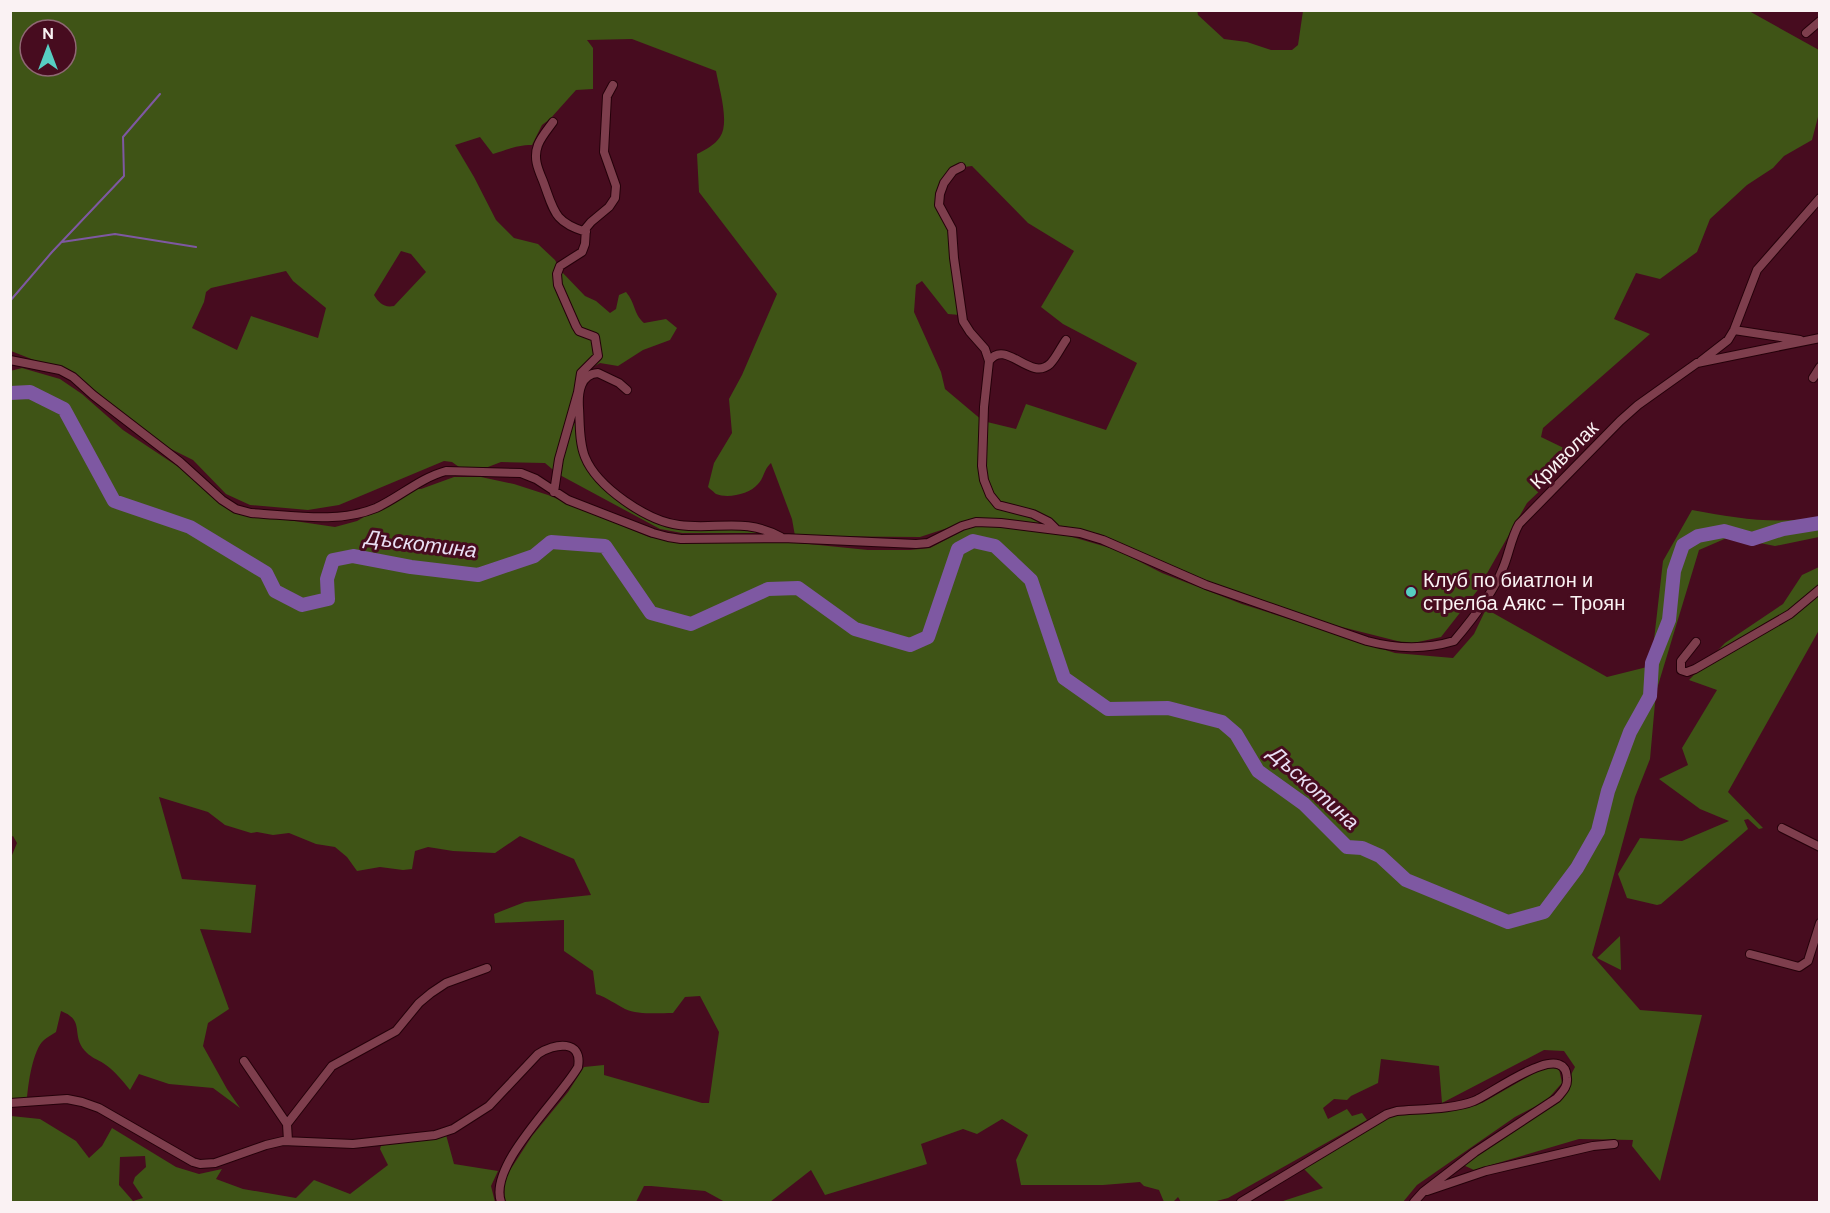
<svg xmlns="http://www.w3.org/2000/svg" width="1830" height="1213" font-family="'DM Sans',sans-serif">
<style>
.green{fill:#3f5416;fill-rule:evenodd}
.lines{fill:none;stroke-linecap:round;stroke-linejoin:round}
.stream{stroke:#7e58a2;stroke-width:2}
.river{stroke:#7e58a2;stroke-width:14}
.minor-casing{stroke:#25000a;stroke-width:10}
.minor{stroke:#7e3e4d;stroke-width:8}
.poi-dot{fill:#57cec2;stroke:#470c1f;stroke-width:2}
.labels{text-anchor:middle;stroke-width:6;stroke-linejoin:round;paint-order:stroke}
.street-label{font-size:20px;fill:#faf2f3;stroke:#470c1f}
.poi-label{font-size:20px;fill:#faf2f3;stroke:#470c1f;text-anchor:start}
.water-label{font-size:21px;font-style:italic;fill:#e9dff4;stroke:#470c1f}
</style>
<rect width="100%" height="100%" fill="#470c1f"/>
<path class="green" d="M1197,10l1,5 26,24 23,3 24,8h21l6,-5 5,-34h446l70,39v63l-7,27 -28,16 -11,12 -26,17 -37,34 -13,33 -37,27 -24,-6 -22,46 36,15 -107,94 -2,9 31,15 -25,32 -20,19 -50,88 -36,46 -32,7 -95,-24 -152,-54 -62,-32 -37,-8 -91,-6 -52,17 -125,-1 -3,-17 -21,-56c-7,6 -7,15 -13,21 -8,10 -30,15 -42,10 -1,-1 -7,-6 -8,-7l6,-24 18,-30 -3,-34 13,-24 35,-81 -78,-102 -2,-38c8,-4 18,-9 23,-17 10,-14 -1,-49 -4,-66l-84,-32 -45,1 6,8v41l-17,1 -26,29 -8,6 -10,20c-16,0 -25,5 -39,9l-13,-17 -25,8 19,32 22,43 18,18 24,6 17,16 6,11 24,25 11,5 14,12 6,-4 3,-14 7,-3c10,12 7,21 18,31l22,-4 11,9 -7,12 -27,10 -25,16 -18,-3 -19,11 -10,26 9,50 35,44 57,32 75,2 17,5h-82l-22,-4 -102,-55 -13,-11 -44,-1 -13,5h-29l-7,-5 -8,-1 -105,44 -31,5 -58,-5 -24,-11 -33,-34 -46,-23 -45,-41 -23,-18 -21,-12 -19,-4 -28,-11 -1,-340zM30,30h36v36h-36zM972,166l56,57 46,28 -33,56 22,17 74,39 -31,67 -80,-26 -10,25 -33,-8 -38,-32 -4,-17 -27,-60 2,-27 6,-4 26,33 12,1 -9,-89 -14,-19 8,-25 19,-15zM401,251l10,3 15,18 -32,34c-10,2 -15,-3 -20,-11zM286,271l7,10 33,27 -8,30 -67,-22 -14,34 -45,-22 12,-26 2,-10 5,-4z
M22,368l38,11 22,15 41,36 75,50 12,15 20,14 18,5 87,13 22,-6 56,-32h8l33,-12h27l33,7 34,11 101,42 25,5 105,-1 89,9h42l20,-2 44,-23 78,6 65,19 45,23 80,31 153,49 58,5 21,-24 12,-25 121,68 44,-11 12,-105 29,-51c43,8 84,15 127,7v20l-44,9 -46,-9 -30,13 -43,142 -6,67 -15,38 -43,158 48,55 62,5 -42,166 -28,-35 1,-6 -54,-1 -105,31 -13,-6 100,-70 14,-27 -11,-16 -20,-1 -102,53 -3,-37 -58,-7 -3,24 -27,13 -4,4 -13,-1 -11,9 5,11 19,-10 5,7 10,-3 5,7 -139,78 -15,4h-32l-3,-5 -5,5h-9l-5,-12 -15,-4 -4,-4 -37,3h-82l-5,-25 12,-25 -26,-16 -25,15 -14,-5 -42,15 6,20 -102,31 -14,-25 -41,32h-45l-20,-11 -54,-5h-7l-8,16h-132l1,-24 27,-42 36,-44 16,-25 20,-2v10l98,28h7l10,-71 -19,-36 -15,1 -12,16c-14,0 -35,2 -48,-4 -10,-5 -17,-11 -29,-15l-3,-23 -29,-20v-31l-69,3 -1,-9 31,-12 66,-7 -17,-36 -54,-23 -25,17 -42,-2 -25,-4 -13,4 -3,18 -9,1 -23,-3 -23,4 -10,-14 -12,-10 -19,-3 -27,-11 -16,2 -16,-3 -6,1 -26,-8 -17,-13 -49,-15 23,82 74,6 -5,48 -51,-4 29,80 -21,14 -5,23 24,43 13,19 -27,-20 -44,-4 -30,-10 -9,16c-8,-10 -16,-20 -27,-27 -5,-3 -12,-6 -16,-10 -18,-17 0,-32 -26,-42l-5,21c-4,3 -9,5 -12,8 -11,9 -16,44 -17,59l-16,1 -1,-240 7,-17 -4,-7 -2,1 -1,-466z
M1819,567v63l-91,162 35,36 -4,1 -11,-10 -4,1 4,9 -87,75 -4,1 -30,-7 -9,-24 22,-36 42,3 47,-20 -29,-12 -41,-30 29,-14 -6,-17 35,-58 -28,-10 36,-37 58,-39 19,-29z
M1620,936l1,34 -24,-12z
M1545,1067l14,2 3,14 -16,18 -31,16 -98,68 -14,17h-123l43,-14 -21,-21 66,-42 30,-12 57,-5 27,-5z
M11,1116l29,3 36,22 13,17 13,-12 10,-18 64,39 23,7 23,-5 -6,10 27,10 53,9 18,-18 36,14 38,-29 -8,-16 1,-3 64,-15 9,33 44,7 -7,15 4,16h-484zM145,1156l1,11 -11,10 -2,6 10,15 -10,3 -14,-16 1,-28z"/>
<g class="lines">
<path class="stream" d="M62,242l53,-8 81,13
M10,301l42,-49 72,-76 -1,-39 37,-43"/>
<path class="river" d="M10,393l20,-1 34,17 50,92 76,26 76,46 9,18 27,14 26,-6 -1,-20 6,-19 20,-4 58,11 67,8 56,-19 17,-14 54,4 46,67 40,11 77,-35 30,-1 57,41 55,16 18,-8 30,-88 15,-8 22,5 36,34 33,98 44,31 60,-1 54,14 14,12 22,37 46,33 43,43 15,1 18,8 26,24 102,42 36,-10 33,-44 21,-37 10,-40 22,-59 20,-36 2,-33 17,-43 5,-49 9,-26 15,-9 26,-5 28,8 31,-10 37,-6"/>
<g class="minor-casing">
<path id="minor" d="M1806,33l14,-12
M553,122c-5,7 -12,15 -15,23 -5,13 0,24 5,36 11,29 10,41 43,51
M961,167l-8,4 -9,12 -4,11 -1,11 13,24 2,29 9,63 7,11 15,17 4,12 -5,46 -2,59 2,14 6,15 8,10 35,9 16,8 7,7
M1734,330l66,10
M10,360l50,10 13,7 20,18 87,67 42,38 14,9 15,4c40,2 87,11 125,-5 24,-11 44,-30 70,-37l75,2 15,6 32,21 85,33 15,4 13,2 102,-1 133,6 12,-1 34,-17 14,-4 25,1 79,10 23,7 103,45 161,56c30,8 57,9 87,0 17,-20 39,-47 49,-73 6,-14 8,-30 16,-44l101,-103 18,-16 59,-42 123,-25
M989,361c17,-23 41,21 61,3 6,-6 11,-17 16,-24
M1701,361l27,-21 6,-10 23,-60 63,-72
M1813,378l7,-11
M627,390l-8,-7 -21,-10c-18,1 -20,20 -19,35 1,16 0,34 6,49 12,30 62,64 94,68 38,5 66,-8 102,12
M554,492l5,-33 19,-67 3,-19 17,-17 -3,-19 -16,-6 -3,-5 -18,-41 -1,-11 3,-8 22,-14 3,-8 1,-16 5,-6 18,-15 6,-9 1,-12 -12,-34 3,-56 6,-11
M1696,642l-15,19v9l6,2 8,-3 95,-55 30,-25
M1782,828l38,19
M1750,954l49,13 9,-6 12,-38
M244,1061l43,63
M10,1103l57,-4 15,3 17,6 94,54 7,2 15,-1 51,-18 17,-4 70,3 82,-9 18,-6 36,-23 49,-52c16,-11 45,-15 40,13 -19,33 -90,98 -77,135
M288,1141l-1,-17 45,-58 64,-35 23,-28 12,-10 15,-10 41,-15
M1427,1191l59,-20 107,-25 21,-2
M1241,1202l146,-88 10,-3c21,-2 58,-2 77,-10 15,-5 91,-64 93,-23 1,9 -5,14 -10,20l-82,54 -52,40 -9,10"/>
</g>
<use href="#minor" class="minor"/>
</g>
<circle class="poi-dot" cx="1411" cy="592" r="6"/>
<g class="labels">
<g class="street-label">
<text transform="translate(1564 455) rotate(-45)" y="7">Криволак</text>
</g>
<g class="poi-label">
<text x="1423" y="587">Клуб по биатлон и<tspan x="1423" dy="23">стрелба Аякс – Троян</tspan></text>
</g>
<g class="water-label">
<text transform="translate(421 544) rotate(7)" y="7">Дъскотина</text>
<text transform="translate(1314 788) rotate(42)" y="7">Дъскотина</text>
</g>
</g>
<rect width="1830" height="1213" fill="none" stroke="#faf2f3" stroke-width="24"/>
<g transform="translate(48 48)"><circle r="28" fill="#470c1f" stroke="#8f6874" stroke-width="1.5"/>
<path d="M0-4.5L10 22L0 15L-10 22Z" fill="#57cec2"/>
<text y="-9" font-size="16" font-weight="bold" text-anchor="middle" fill="#faf2f3">N</text>
</g>
</svg>
